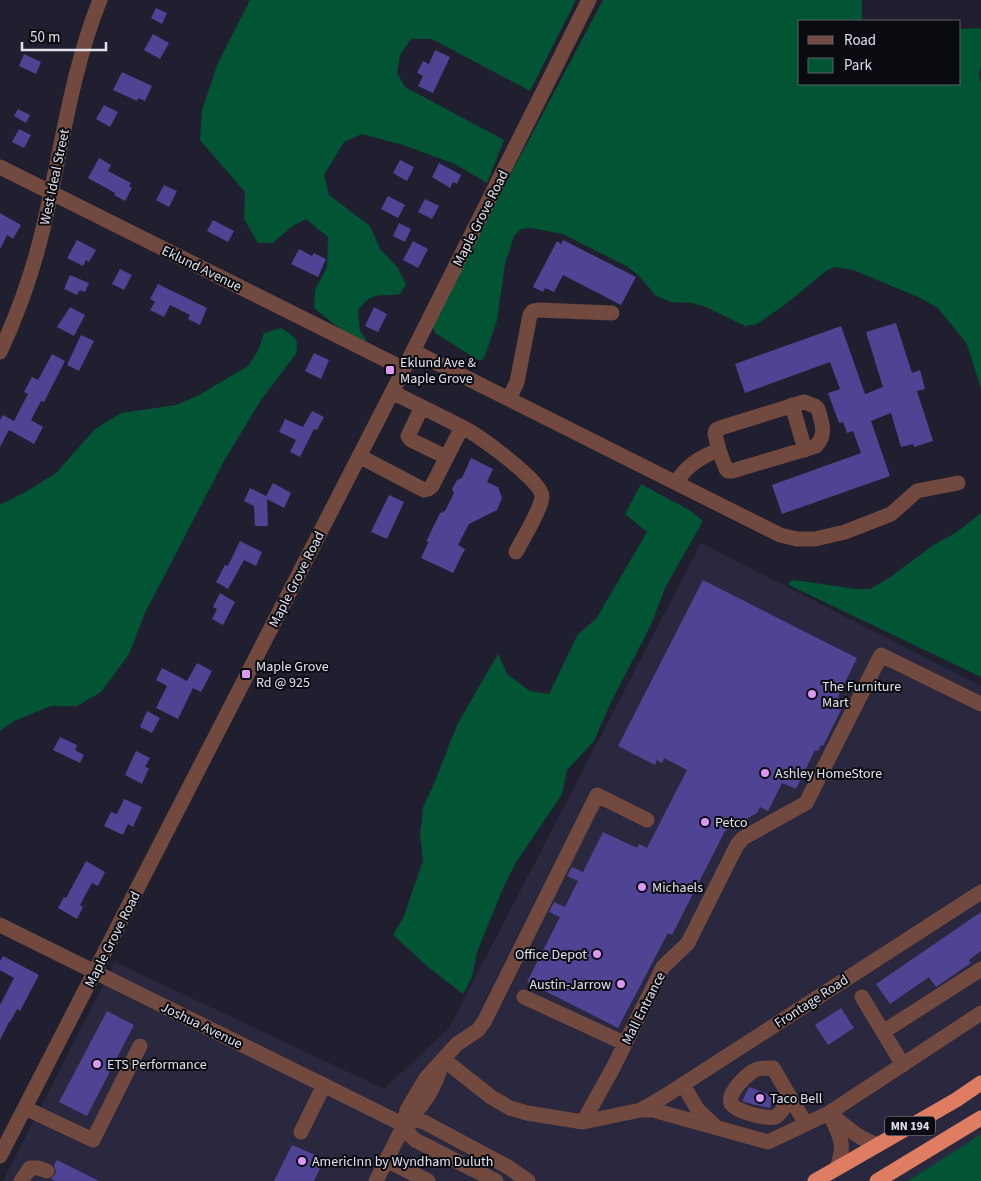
<svg xmlns="http://www.w3.org/2000/svg" width="981" height="1181" font-family="'Source Sans 3',sans-serif">
<style>
.built{fill:#29283e}
.green{fill:#015535}
.building{fill:#4f4394}
.lines{fill:none;stroke-linecap:round;stroke-linejoin:round}
.minor{stroke:#71493e;stroke-width:15}
.highway{stroke:#df7d62;stroke-width:15}
.poi-dot{fill:#dc99f4;stroke:#0a0a11;stroke-width:2}
.labels{text-anchor:middle;stroke-width:4;stroke-linejoin:round;paint-order:stroke}
.shield{fill:#0a0a11;stroke:#a1a1ab;stroke-width:1}
.shield-label{font-size:12px;font-weight:bold;fill:#e2e2ed}
.street-label{font-size:14px;fill:#e2e2ed;stroke:#0a0a11}
.poi-label{font-size:14px;fill:#e2e2ed;stroke:#0a0a11;text-anchor:start}
</style>
<rect width="100%" height="100%" fill="#201f2f"/>
<path class="built" d="M701,543l280,143v495h-978l112,-219 269,127 65,-61z"/>
<path class="green" d="M250,0h326l-46,91 -98,-52h-21l-11,16 -3,18 8,14 99,53 -17,43 -32,-19 -52,-19 -41,-11 -18,8 -20,33 5,20 41,31 10,23 18,19 8,17 -6,9c-21,3 -26,-4 -42,16l2,21 6,8 -3,5 -19,-12 -30,-24 1,-18 12,-23 1,-30 -22,-18 -15,8 -18,16h-15l-14,-24 1,-27 -45,-52 2,-30 16,-47z
M603,0h259v21h-62v63h160v-55l19,-1 2,1v38l-2,7 2,9v306l-14,-45 -29,-36 -20,-11 -65,-27 -18,-3 -9,4 -39,32 -30,21 -12,2 -39,-19 -14,-4 -21,-1 -15,-6 -17,-20 -11,-9 -65,-33 -32,-6 -10,1 -7,7 -9,28 -8,56 -12,36 -3,4h-4l-43,-27 -2,-7 56,-111z
M281,328c12,8 19,9 15,26l-35,46 -37,61 -79,152 -16,41 -28,38 -24,14h-26l-37,15 -14,10v-226l29,-15 27,-17 39,-44 26,-16 55,-8 23,-10 49,-29 11,-17 5,-16z
M641,484l50,27 12,10 -37,65 -16,41 -38,73 -18,41 -27,29 -5,24 -47,70 -14,29 -24,59 -5,25 -9,17 -36,-28 -34,-31 10,-17 20,-57 -3,-25 3,-29 10,-21 25,-63 40,-69 10,21 22,16 19,3 29,-60 18,-15 51,-87 -22,-18z
M981,513v164l-190,-91 -2,-2 1,-3 4,-1 62,9h14l19,-11 43,-32 25,-14z
M981,1134v47h-73l64,-41z"/>
<path class="building" d="M156,8l11,5 -5,11 -11,-6z
M153,34l16,9 -9,16 -16,-9z
M435,50l15,7 -17,36 -15,-7 5,-10 -6,-3 6,-12 6,3z
M24,54l17,8 -5,12 -17,-8z
M122,72l30,14 -7,15 -7,-3 -1,3 -24,-11z
M104,105l14,7 -8,15 -14,-8z
M18,109l12,6 -4,8 -12,-7z
M19,129l12,6 -7,13 -12,-6z
M99,158l12,7 -3,6 23,12 -2,3 3,2 -7,13 -11,-6 1,-2 -27,-15z
M400,160l14,7 -7,14 -14,-8z
M439,163l22,12 -4,9 -4,-2 -3,6 -18,-11z
M164,185l13,6 -8,16 -13,-7z
M388,196l17,9 -7,13 -17,-9z
M425,199l14,7 -7,13 -14,-7z
M0,213l21,12 -8,14 -6,-4 -7,14z
M213,220l21,11 -6,11 -21,-11z
M399,223l12,6 -6,13 -12,-6z
M77,240l19,10 -7,12 -3,-2 -3,6 -16,-8z
M563,240l73,37 -15,28 -58,-30 -9,17 -9,-4 -2,4 -10,-5 24,-46 4,3z
M413,241l15,8 -10,19 -15,-8z
M299,249l13,7 2,-3 12,6 -8,18 -27,-13z
M120,269l12,6 -8,15 -12,-6z
M70,275l19,8 -4,9 -5,-2 -3,5 -13,-6z
M158,284l49,24 -7,17 -12,-6 2,-4 -20,-10 -6,12 -14,-7 5,-8 -5,-3z
M70,307l15,8 -11,21 -17,-9z
M374,307l13,7 -9,18 -13,-6z
M896,323l16,50 8,-3 5,19 -8,2 16,50 -19,6 -1,-3 -12,3 -10,-34 -20,8 19,55 -108,38 -10,-29 89,-32 -8,-22 -6,2 -4,-11 -4,1 -11,-30 12,-4 -10,-27 -85,31 -10,-29 106,-38 24,68 18,-7 -17,-55z
M81,335l13,6 -15,30 -12,-6z
M314,353l15,7 -8,19 -16,-8z
M52,354l13,7 -21,41 -3,-1 -10,19 12,7 -9,17 -25,-14 -9,17v-27l3,-5 11,6 14,-27 -4,-2 8,-15 6,3z
M312,411l12,6 -7,13 -3,-1 -14,28 -10,-5 6,-12 -17,-8 6,-13 18,8z
M471,458l22,11 -6,13 11,5 4,11 -5,12 -28,14 -11,21 7,4 -12,24 -32,-15 8,-17 -3,1 14,-29 5,-2 9,-18 -2,-4 5,-9 5,-2z
M273,483l18,10 -7,15 -17,-9 1,27h-13l-1,-20 -10,-5 6,-13 16,8z
M389,495l15,7 -17,37 -16,-7z
M240,541l22,11 -6,14 -12,-6 -16,29 -12,-7 9,-17 3,1z
M703,580l154,78 -19,39 5,3 -3,6 2,2 -19,38 -2,-1 -3,6 -3,-1 -19,39 -14,-6 -14,28 -8,-4 -3,6 -32,18 -53,104 -4,-2 -50,95 -91,-46 33,-65 -11,-5 5,-10 11,5 13,-26 -11,-5 5,-9 11,5 20,-40 34,16 2,-4 8,4 40,-78 -23,-12 -2,5 -5,-3 -2,5 -37,-19z
M220,593l15,9 -12,23 -11,-6 5,-10 -4,-2z
M197,663l15,8 -11,21 -8,-4 -15,31 -22,-11 11,-22 -11,-6 6,-12 25,13z
M147,711l13,7 -8,15 -12,-6z
M60,737l17,8 -2,5 9,5 -4,8 -27,-13z
M136,751l14,7 -5,9 4,1 -7,16 -17,-9z
M124,799l18,8 -9,20 -5,-3 -5,11 -19,-9 7,-14 6,2z
M86,861l19,11 -7,14 -6,-3 -12,22 3,2 -6,12 -19,-11 6,-11 2,1z
M981,912v39l-12,9 2,3 -35,24 -7,-10 -39,27 -14,-20z
M3,956l36,19 -19,36 -3,-2 -7,13h-1l-9,18v-35l14,-27 -14,-8v-9z
M841,1008l13,20 -26,17 -13,-20z
M107,1011l27,14 -47,91 -28,-14z
M749,1087l25,9 -4,12 -15,-3 -13,-4z
M292,1145l30,13 -3,5 2,3 -7,15h-40z
M57,1160l42,21h-44l-4,-2 5,-6 -2,-8z"/>
<g class="lines">
<path class="minor" d="M0,167l404,202
M413,351l367,184 17,4h18l30,-7 46,-18 26,-23 41,-8
M0,352c21,-45 37,-93 47,-141 16,-71 26,-144 53,-211
M509,399l8,-17 13,-67 3,-4 5,-1 74,3
M792,405l13,45
M422,407l-14,29 3,4 35,17
M462,427c15,7 80,54 80,69 0,12 -20,44 -26,56
M359,456l65,34 4,-1 4,-3 30,-59 -70,-35
M676,483c11,-18 24,-26 43,-33l7,19 2,2h4l84,-25c11,-12 6,-23 2,-37l-3,-3 -11,-4 -84,26 -4,2 -1,4 4,16
M0,925l404,200 4,8 7,7 81,41
M524,997l100,46
M862,997l41,68
M883,1032l98,-63
M443,1059l48,38 19,11 17,5 56,9 58,-12h12l115,32 61,-29 152,-100
M683,1085l15,25 16,15
M790,1097c-4,6 -8,16 -13,19 -8,5 -43,-5 -46,-13 -4,-10 18,-32 27,-34 4,-1 10,-1 15,-1l33,56
M25,1108l68,32 47,-94
M641,1110l24,-14 316,-204
M829,1113c18,13 27,25 49,32
M830,1114c10,24 16,28 7,54
M408,1120c16,-15 27,-33 33,-54
M583,1122l30,-54 50,-101 25,-24 49,-98 6,-7 63,-35 75,-148 100,49
M404,1125l12,-5 8,2 84,45 20,14
M301,1132l23,-47
M0,1156l404,-787 185,-369
M386,1160l42,21
M21,1181l9,-13h8l9,3
M376,1181l28,-56 3,-15 19,-32 31,-34 21,-14 6,-8 113,-227 50,25"/>
<path class="highway" d="M815,1181l141,-81 25,-17
M877,1181l104,-63"/>
</g>
<g class="poi-dot">
<rect x="385" y="365" width="10" height="10" rx="2.5"/>
<rect x="241" y="669" width="10" height="10" rx="2.5"/>
<circle cx="812" cy="694" r="5"/>
<circle cx="765" cy="773" r="5"/>
<circle cx="705" cy="822" r="5"/>
<circle cx="642" cy="887" r="5"/>
<circle cx="597" cy="954" r="5"/>
<circle cx="621" cy="984" r="5"/>
<circle cx="97" cy="1064" r="5"/>
<circle cx="760" cy="1098" r="5"/>
<circle cx="302" cy="1161" r="5"/>
</g>
<g class="labels">
<rect class="shield" x="885" y="1116.5" width="50" height="19" rx="4"/>
<g class="shield-label">
<text x="910" y="1130">MN 194</text>
</g>
<g class="street-label">
<text transform="translate(54 177) rotate(-78)" y="5">West Ideal Street</text>
<text transform="translate(480 218) rotate(-63)" y="5">Maple Grove Road</text>
<text transform="translate(202 268) rotate(26)" y="5">Eklund Avenue</text>
<text transform="translate(296 579) rotate(-63)" y="5">Maple Grove Road</text>
<text transform="translate(112 939) rotate(-63)" y="5">Maple Grove Road</text>
<text transform="translate(811 1001) rotate(-33)" y="5">Frontage Road</text>
<text transform="translate(643 1008) rotate(-63)" y="5">Mall Entrance</text>
<text transform="translate(202 1025) rotate(26)" y="5">Joshua Avenue</text>
</g>
<g class="poi-label">
<text x="400" y="367">Eklund Ave &amp;<tspan x="400" dy="16">Maple Grove</tspan></text>
<text x="256" y="671">Maple Grove<tspan x="256" dy="16">Rd @ 925</tspan></text>
<text x="822" y="691">The Furniture<tspan x="822" dy="16">Mart</tspan></text>
<text x="775" y="778">Ashley HomeStore</text>
<text x="715" y="827">Petco</text>
<text x="652" y="892">Michaels</text>
<text x="587" y="959" text-anchor="end">Office Depot</text>
<text x="611" y="989" text-anchor="end">Austin-Jarrow</text>
<text x="107" y="1069">ETS Performance</text>
<text x="770" y="1103">Taco Bell</text>
<text x="312" y="1166">AmericInn by Wyndham Duluth</text>
</g>
</g>
<rect x="798" y="20" width="162" height="65" fill="#0a0a11" stroke="#606069"/>
<rect x="808" y="36" width="25" height="8" fill="#71493e" stroke="#606069"/>
<text x="844" y="45" font-size="15" fill="#e2e2ed">Road</text>
<rect x="808" y="58" width="25" height="15" fill="#015535" stroke="#606069"/>
<text x="844" y="70" font-size="15" fill="#e2e2ed">Park</text>
<path d="M22 42v8h84v-8" fill="none" stroke="#e2e2ed" stroke-width="2.5"/>
<text x="30" y="42" font-size="15" fill="#e2e2ed" stroke="#0a0a11" stroke-width="4" paint-order="stroke">50 m</text>
</svg>
